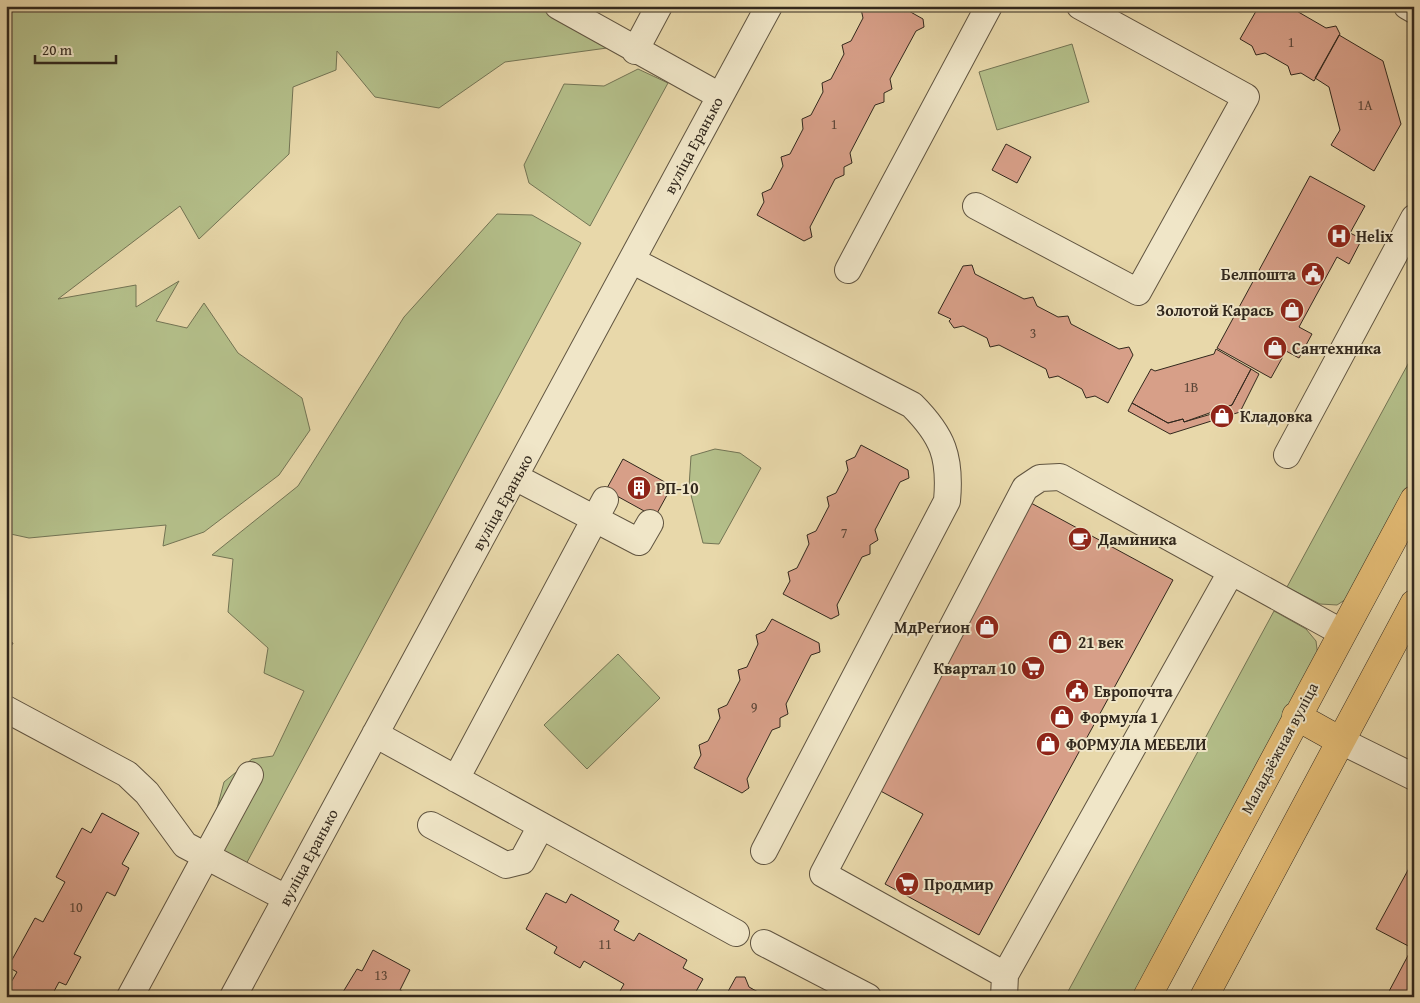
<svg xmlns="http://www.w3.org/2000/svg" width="1420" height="1003" font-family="'Gentium Book Plus',serif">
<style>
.green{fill:#b4bf8a;stroke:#737454}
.building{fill:#d79f88;stroke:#32281d}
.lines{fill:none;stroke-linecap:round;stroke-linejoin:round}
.minor-casing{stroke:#605440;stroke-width:28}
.major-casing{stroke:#32281d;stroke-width:29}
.minor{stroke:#f0e6c8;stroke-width:26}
.major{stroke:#e4bc75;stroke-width:28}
.labels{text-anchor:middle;stroke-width:4;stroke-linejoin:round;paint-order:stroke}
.number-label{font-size:14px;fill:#5b4638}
.street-label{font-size:16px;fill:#32281d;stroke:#f0e6c8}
.poi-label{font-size:16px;font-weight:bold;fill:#32281d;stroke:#f0e6c8;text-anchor:start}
</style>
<rect width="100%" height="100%" fill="#e8d8aa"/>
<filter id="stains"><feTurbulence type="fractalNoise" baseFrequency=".004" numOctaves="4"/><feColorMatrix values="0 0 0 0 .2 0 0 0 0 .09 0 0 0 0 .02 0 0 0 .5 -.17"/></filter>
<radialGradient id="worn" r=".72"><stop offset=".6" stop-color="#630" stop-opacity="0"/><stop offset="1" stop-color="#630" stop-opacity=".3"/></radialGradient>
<path class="green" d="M6,6h530l71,42 -102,14 -66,46 -64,-11 -38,-46 -1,19 -43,17 -4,67 -90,85 -19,-33 -122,93 78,-14v22l43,-26 -23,40 31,7 17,-25 34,50 64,45 8,32 -31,45 -75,57 -41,14 3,-21 -137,13 -23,-5z
M1072,44l17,58 -92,28 -18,-58z
M638,69l30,14 -78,143 -61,-43 -5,-18 40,-81 40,2z
M497,214l35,1 49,28 -336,623 -38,-20 17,-64 28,-23 21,-3 31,-65 -40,-18 4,-25 -40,-36 5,-53 -21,-4 86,-69 106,-169z
M1414,353v127l-63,116 -14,9 -17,-1 -33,-17z
M715,449l25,4 21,15 -42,76 -16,-1 -14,-56 2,-31z
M1274,611l32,18 10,12 2,16 -184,340h-69z
M618,654l42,44 -73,71 -43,-44z"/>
<path class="building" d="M866,6h34l23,13 1,8 -8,4 -26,48 2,10 -8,4v9l-9,3 -25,48 2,10 -8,4v8l-9,4 -25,48 2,10 -8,4 -47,-26 7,-13 -2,-9 9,-4 12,-23 -2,-9 9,-3 13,-25 -1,-10 9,-4 12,-23 -1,-9 9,-4 13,-25 -2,-9 9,-4 12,-23 -2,-9z
M1259,6h29l38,22 10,-2 4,8 -26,47 -13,-8 -10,2 -3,-9 -23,-13 -9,2 -4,-9 -12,-7z
M1339,35l44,26 18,63 -27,47 -43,-26 9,-15 -11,-43 -14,-9z
M1006,144l25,13 -14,26 -25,-13z
M1310,176l55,30 -15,27 12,6 -13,25 -12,-7 -38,70 13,7 -13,24 -13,-7 -15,27 -54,-30z
M972,265l3,9 49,25 9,-2 4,9 21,11 10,-1 3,8 48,25 10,-2 4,8 -25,48 -13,-7 -9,2 -4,-9 -24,-13 -9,2 -3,-9 -47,-24 -9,2 -3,-9 -24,-12 -9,2 -5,-7 2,-2 -13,-6 25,-47z
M1216,349l35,20 -19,36 -48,17 -1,-3 -15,4 -36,-20 19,-34 4,2 59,-17z
M1251,369l8,5 -19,38 -70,22 -42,-23 4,-8 36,20 15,-4 1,3 31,-9 -1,-3 18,-5z
M861,445l47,25 1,8 -9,4 -25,48 3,10 -8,5v9l-8,3 -25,48 2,10 -8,4 -48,-25 7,-13 -2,-9 9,-4 12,-24 -2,-9 9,-4 13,-25 -2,-9 9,-4 12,-23 -2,-9 9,-4z
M623,459l49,27 -17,31 -49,-27z
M1031,503l142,77 -194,355 -94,-51 38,-70 -48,-26z
M772,619l47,24 1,9 -9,3 -25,49 2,10 -8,4v9l-8,3 -25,49 2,9 -7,5 -48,-25 7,-13 -2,-10 9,-4 12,-23 -2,-9 9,-4 13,-25 -2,-10 9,-3 11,-23 -2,-9 9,-4z
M6,640l7,3 -7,12z
M102,813l37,20 -17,31 7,4 -14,28 -8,-4 -33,62 7,3 -15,28 -7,-3 -8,15h-45v-6l11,-19 -9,-5 27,-49 8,4 22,-40 -9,-5 26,-49 9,5z
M1414,859v90l-38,-20z
M546,893l20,10 5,-9 48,27 -5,9 20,11 5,-8 48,27 -4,8 20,11 -10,18h-62l-11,-6 4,-7 -40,-23 -4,7 -26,-15 3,-6 -31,-18z
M1412,948l2,1v48h-28z
M373,950l37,20 -10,20 9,5 -1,2h-68l17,-28 5,2z
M736,977h9l4,10 18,10h-42z"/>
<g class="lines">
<g class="minor-casing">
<path id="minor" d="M558,6l162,90
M1407,6l7,4
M635,51l24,-45
M976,206l162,86 108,-195 -166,-91
M633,261l279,144c31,31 39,52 35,96l-183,350
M848,270l141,-264
M1287,455l127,-237
M515,477l124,65 11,-19
M6,709l121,65 20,19 38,52 101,53
M375,734l361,199
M1339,740l75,37
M456,779l149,-279
M431,825l75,40 16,-4 19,-35
M764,943l104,54
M1005,975l-182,-101 202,-386 15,-10 20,-1 281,155
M130,997l120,-222
M233,997l536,-991
M1004,997l1,-22 226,-403"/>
</g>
<g class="major-casing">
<path id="major" d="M1296,716l43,24
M1147,997l267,-497
M1204,997l210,-393"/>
</g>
<use href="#minor" class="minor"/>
<use href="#major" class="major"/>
</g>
<defs>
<g id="hospital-disc" transform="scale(1.25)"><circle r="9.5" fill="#8f2418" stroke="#f0e6c8"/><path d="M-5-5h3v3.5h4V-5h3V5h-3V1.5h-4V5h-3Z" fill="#fff"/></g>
<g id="civic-disc" transform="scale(1.25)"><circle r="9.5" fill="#8f2418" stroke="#f0e6c8"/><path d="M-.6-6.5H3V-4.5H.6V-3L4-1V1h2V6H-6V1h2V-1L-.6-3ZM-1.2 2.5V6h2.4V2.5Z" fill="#fff"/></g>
<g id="shop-disc" transform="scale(1.25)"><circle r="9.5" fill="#8f2418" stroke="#f0e6c8"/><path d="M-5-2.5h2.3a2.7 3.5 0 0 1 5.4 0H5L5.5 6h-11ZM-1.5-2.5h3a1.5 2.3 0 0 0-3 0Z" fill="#fff"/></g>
<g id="building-disc" transform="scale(1.25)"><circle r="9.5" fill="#8f2418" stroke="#f0e6c8"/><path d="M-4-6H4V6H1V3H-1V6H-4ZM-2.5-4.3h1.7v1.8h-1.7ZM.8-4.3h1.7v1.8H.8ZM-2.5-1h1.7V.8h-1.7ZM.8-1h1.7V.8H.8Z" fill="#fff"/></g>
<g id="cafe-disc" transform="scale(1.25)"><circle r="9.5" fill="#8f2418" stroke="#f0e6c8"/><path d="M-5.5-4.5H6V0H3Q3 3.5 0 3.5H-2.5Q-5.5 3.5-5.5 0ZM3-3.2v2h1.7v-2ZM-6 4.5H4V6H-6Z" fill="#fff"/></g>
<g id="supermarket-disc" transform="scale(1.25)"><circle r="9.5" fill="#8f2418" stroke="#f0e6c8"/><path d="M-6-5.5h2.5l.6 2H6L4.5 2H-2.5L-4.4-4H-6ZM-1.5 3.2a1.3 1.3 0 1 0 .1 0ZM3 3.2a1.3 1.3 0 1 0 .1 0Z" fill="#fff"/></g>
</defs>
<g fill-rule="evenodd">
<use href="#hospital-disc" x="1339" y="236"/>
<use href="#civic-disc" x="1313" y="274"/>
<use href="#shop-disc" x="1292" y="310"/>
<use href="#shop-disc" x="1275" y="348"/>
<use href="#shop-disc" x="1222" y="416"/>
<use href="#building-disc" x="639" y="488"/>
<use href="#cafe-disc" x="1080" y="539"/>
<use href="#shop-disc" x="987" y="627"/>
<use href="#shop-disc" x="1060" y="642"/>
<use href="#supermarket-disc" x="1033" y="668"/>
<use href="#civic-disc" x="1077" y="691"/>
<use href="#shop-disc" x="1062" y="717"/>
<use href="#shop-disc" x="1048" y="744"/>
<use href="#supermarket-disc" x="907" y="884"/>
</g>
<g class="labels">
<g class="number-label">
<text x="1291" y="47">1</text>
<text x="1365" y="110">1А</text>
<text x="834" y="129">1</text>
<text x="1033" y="338">3</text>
<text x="1191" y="392">1В</text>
<text x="844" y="538">7</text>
<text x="754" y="712">9</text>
<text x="76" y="912">10</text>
<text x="605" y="949">11</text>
<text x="381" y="980">13</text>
</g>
<g class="street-label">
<text transform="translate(693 145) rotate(-62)" y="6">вуліца Еранько</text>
<text transform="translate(502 502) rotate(-61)" y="6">вуліца Еранько</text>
<text transform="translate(1279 748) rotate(-62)" y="6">Маладзёжная вуліца</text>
<text transform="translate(308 857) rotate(-62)" y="6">вуліца Еранько</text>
</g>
<g class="poi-label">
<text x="1356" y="242">Helix</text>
<text x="1296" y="280" text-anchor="end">Белпошта</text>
<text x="1274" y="316" text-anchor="end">Золотой Карась</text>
<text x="1292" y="354">Сантехника</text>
<text x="1240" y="422">Кладовка</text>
<text x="656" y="494">РП-10</text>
<text x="1098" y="545">Даминика</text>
<text x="970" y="633" text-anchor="end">МдРегион</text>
<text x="1078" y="648">21 век</text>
<text x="1016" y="674" text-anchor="end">Квартал 10</text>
<text x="1094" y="697">Европочта</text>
<text x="1080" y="723">Формула 1</text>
<text x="1066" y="750">ФОРМУЛА МЕБЕЛИ</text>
<text x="924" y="890">Продмир</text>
</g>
</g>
<rect width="1420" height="1003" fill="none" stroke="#e8d8aa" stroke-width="25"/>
<rect x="8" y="8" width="1405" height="988" fill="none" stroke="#32281d" stroke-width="2.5"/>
<rect x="12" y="12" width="1395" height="978" fill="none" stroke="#32281d"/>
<path d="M35 55v8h81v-8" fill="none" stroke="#32281d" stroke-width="2.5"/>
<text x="42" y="55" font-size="15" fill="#32281d" stroke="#f0e6c8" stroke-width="4" paint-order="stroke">20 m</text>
<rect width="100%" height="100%" filter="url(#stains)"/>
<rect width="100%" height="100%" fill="url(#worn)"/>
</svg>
